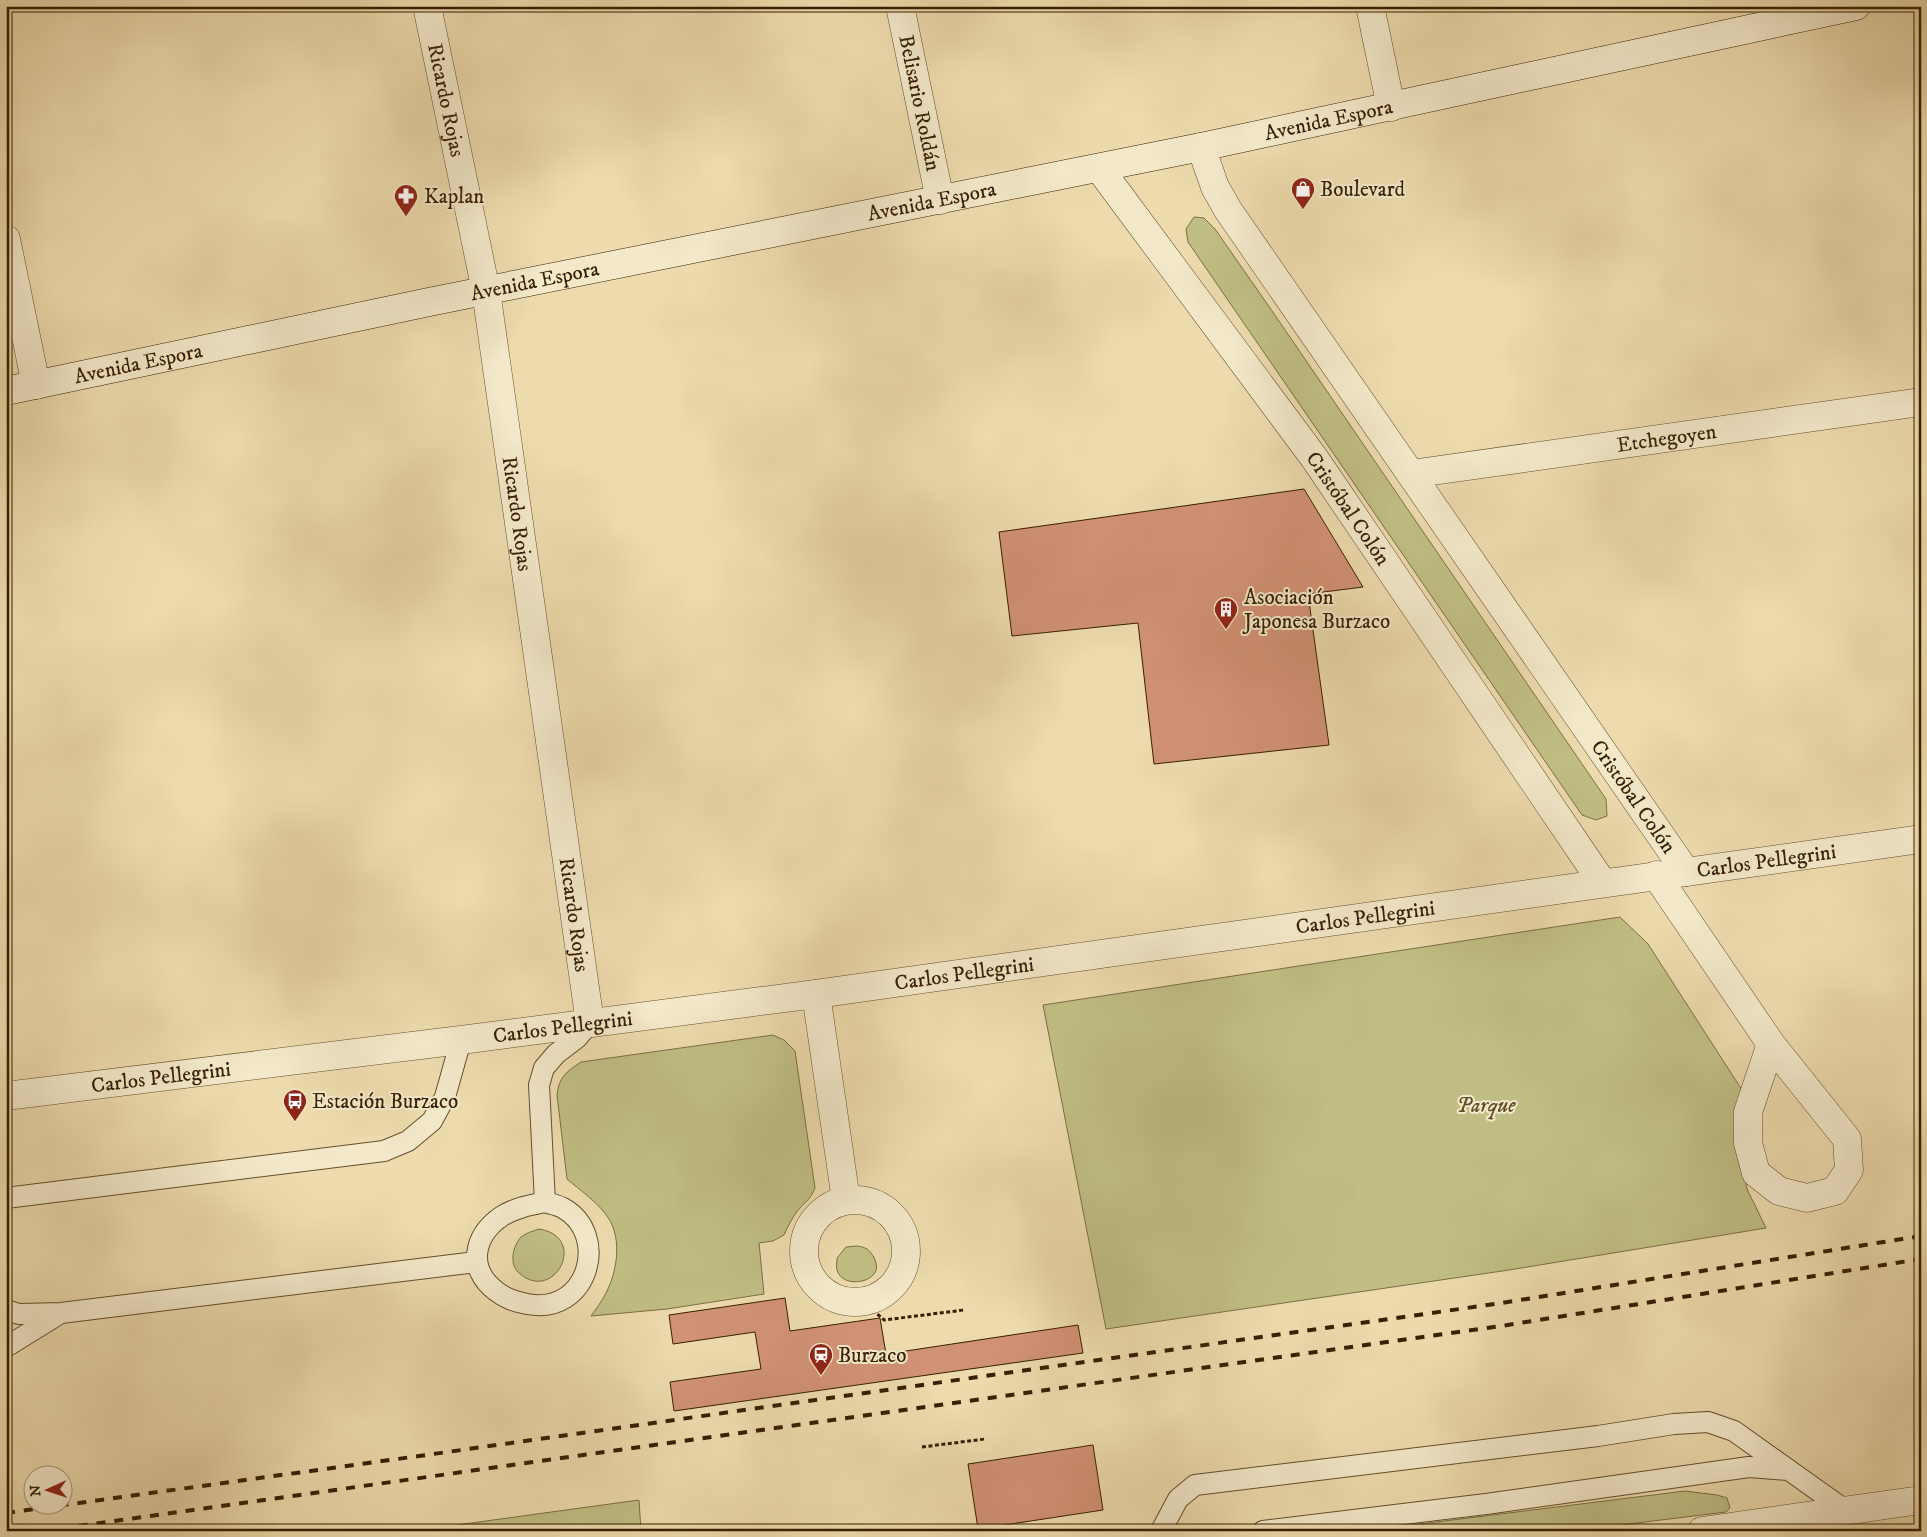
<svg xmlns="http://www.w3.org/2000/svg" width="1927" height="1537" font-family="'IM FELL DW Pica',serif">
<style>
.green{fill:#c0be84;stroke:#7c6e42}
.building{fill:#d19175;stroke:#371f00}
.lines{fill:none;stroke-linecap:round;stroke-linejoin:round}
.service-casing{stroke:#644e2b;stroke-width:22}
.minor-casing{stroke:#644e2b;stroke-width:29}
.secondary-casing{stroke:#371f00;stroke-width:29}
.path{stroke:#371f00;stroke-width:3;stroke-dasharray:4 2.5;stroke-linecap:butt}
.service{stroke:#f3e8ca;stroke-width:20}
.minor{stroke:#f3e8ca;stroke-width:28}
.secondary{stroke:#f3e8ca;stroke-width:28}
.rail{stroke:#371f00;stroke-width:4;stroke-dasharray:9 9;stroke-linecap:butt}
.labels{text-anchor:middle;stroke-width:4;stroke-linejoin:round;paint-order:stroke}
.street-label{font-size:21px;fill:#371f00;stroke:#f3e8ca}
.poi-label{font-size:21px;fill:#371f00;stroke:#f3e8ca;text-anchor:start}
.park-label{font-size:21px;font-style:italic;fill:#604f28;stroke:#f3e8ca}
</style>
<rect width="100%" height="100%" fill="#eddbad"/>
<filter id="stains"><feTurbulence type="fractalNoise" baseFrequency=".004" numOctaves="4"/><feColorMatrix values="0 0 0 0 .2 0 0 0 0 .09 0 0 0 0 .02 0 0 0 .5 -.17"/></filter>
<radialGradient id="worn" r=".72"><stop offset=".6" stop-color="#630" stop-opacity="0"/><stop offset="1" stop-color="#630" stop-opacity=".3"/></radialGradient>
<path class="green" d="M1194,217l10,1 11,11 55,79 336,491 1,17 -11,4 -14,-5 -394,-573 -2,-13z
M1620,917l28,27 94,146 -4,51 9,48 19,39 -257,42 -403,59 -63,-324z
M773,1035l11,5 11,11 20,137c-4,11 -10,14 -17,22 -6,8 -10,16 -14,25l-11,6 -14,2 5,51 -97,15 -76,7c5,-7 11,-15 15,-23 11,-21 16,-53 3,-74 -10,-16 -28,-28 -42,-40l-10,-84c2,-18 9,-23 24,-33z
M539,1229c51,8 14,77 -21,43 -9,-9 -5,-26 3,-35 5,-4 12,-6 18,-8z
M856,1246c3,0 8,1 11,3 7,5 13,18 7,25 -9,11 -33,11 -37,-4 -1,-3 0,-8 0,-12l9,-11z
M1685,1491l32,4 10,3 3,10 -4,4 -154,19h-208z
M639,1500l2,31h-228z"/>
<path class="building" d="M1304,489l59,98 -55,7 21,151 -175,19 -16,-141 -126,13 -13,-104z
M785,1298l5,33 90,-13 6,36 192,-29 5,28 -409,58 -4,-29 91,-13 -6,-37 -82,12 -4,-29z
M1093,1445l10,65 -125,19 -10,-65z"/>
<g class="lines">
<g class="service-casing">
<path id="service" d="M6,1198l378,-47 24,-10 24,-20 13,-24 16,-57
M545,1202c6,2 13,3 18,6 47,26 26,108 -36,96 -13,-3 -21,-5 -31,-13 -29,-22 -23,-55 6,-75 13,-8 28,-11 43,-14z
M545,1202l-6,-117 5,-17 12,-14 21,-16 13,-15
M6,1310l13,4 42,-1 415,-51
M6,1347l55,-34
M1161,1531l17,-32 17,-14 403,-49 76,-12 34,-2 26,9 111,79
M1263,1531l223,-27 263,-37 39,3"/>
</g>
<g class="minor-casing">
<g id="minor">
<path id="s1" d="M427,6l59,285 104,732"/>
<path id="s2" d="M900,6l40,194"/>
<path d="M1370,6l21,101"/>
<path id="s3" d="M1201,147l14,40 13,23 458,662"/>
<path id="s4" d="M1099,168l216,291 287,423"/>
<path d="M6,239l30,146"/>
<path id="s5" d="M1411,474l510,-72"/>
<path d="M1656,875l115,169 76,95 2,31 -14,21 -28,7 -28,-7 -23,-18 -8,-30v-31l23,-68"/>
<path d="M816,994l30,206"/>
<path id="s6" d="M6,1096l455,-56 355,-46 1105,-155"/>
<circle cx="855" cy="1251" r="51"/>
<path d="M1702,1531l219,-31"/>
</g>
</g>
<g class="secondary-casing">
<g id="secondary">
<path id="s7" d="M6,391l423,-89 772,-155 655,-141"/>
</g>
</g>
<path class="path" d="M863,1301l21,19 80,-10
M922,1447l63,-8"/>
<use href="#service" class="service"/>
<use href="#minor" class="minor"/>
<use href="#secondary" class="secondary"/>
<path class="rail" d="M6,1513l413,-57 1076,-152 426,-68
M43,1531l1458,-205 420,-67"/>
</g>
<defs>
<g id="shop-pin" transform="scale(1.25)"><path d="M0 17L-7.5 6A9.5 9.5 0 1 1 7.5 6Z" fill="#8f2418" stroke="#f3e8ca"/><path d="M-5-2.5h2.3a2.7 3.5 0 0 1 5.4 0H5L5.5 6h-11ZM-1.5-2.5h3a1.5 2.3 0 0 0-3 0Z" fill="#fff"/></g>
<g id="pharmacy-pin" transform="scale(1.25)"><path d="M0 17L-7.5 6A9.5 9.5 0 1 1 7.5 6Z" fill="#8f2418" stroke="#f3e8ca"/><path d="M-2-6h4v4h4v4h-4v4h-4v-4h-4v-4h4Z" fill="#fff"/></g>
<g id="building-pin" transform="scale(1.25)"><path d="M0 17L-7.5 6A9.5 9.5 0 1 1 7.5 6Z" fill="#8f2418" stroke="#f3e8ca"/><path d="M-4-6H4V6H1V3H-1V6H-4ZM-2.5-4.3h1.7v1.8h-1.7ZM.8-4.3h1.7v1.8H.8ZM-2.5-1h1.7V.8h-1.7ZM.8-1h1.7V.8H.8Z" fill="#fff"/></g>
<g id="bus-pin" transform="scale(1.25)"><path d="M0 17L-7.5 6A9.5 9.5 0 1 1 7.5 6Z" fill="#8f2418" stroke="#f3e8ca"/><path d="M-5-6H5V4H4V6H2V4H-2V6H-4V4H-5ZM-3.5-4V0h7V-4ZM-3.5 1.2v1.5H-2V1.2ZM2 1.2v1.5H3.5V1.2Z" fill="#fff"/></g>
<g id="station-pin" transform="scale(1.25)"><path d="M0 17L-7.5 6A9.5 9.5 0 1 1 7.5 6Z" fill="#8f2418" stroke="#f3e8ca"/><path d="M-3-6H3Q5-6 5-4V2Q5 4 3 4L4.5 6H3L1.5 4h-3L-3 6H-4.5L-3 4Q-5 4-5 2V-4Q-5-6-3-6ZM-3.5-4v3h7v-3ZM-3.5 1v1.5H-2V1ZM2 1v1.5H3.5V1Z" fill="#fff"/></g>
</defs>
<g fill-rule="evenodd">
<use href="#shop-pin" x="1303" y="189"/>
<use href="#pharmacy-pin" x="406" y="196"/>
<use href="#building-pin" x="1226" y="609"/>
<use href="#bus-pin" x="295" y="1101"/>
<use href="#station-pin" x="821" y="1355"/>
</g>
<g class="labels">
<g class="street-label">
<text dy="7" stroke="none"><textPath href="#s1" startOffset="96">Ricardo Rojas</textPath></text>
<text dy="7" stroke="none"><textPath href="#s2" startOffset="99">Belisario Roldán</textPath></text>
<text dy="7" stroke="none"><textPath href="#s7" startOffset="1350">Avenida Espora</textPath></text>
<text dy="7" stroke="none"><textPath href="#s7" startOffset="945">Avenida Espora</textPath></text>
<text dy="7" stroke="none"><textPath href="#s7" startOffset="540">Avenida Espora</textPath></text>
<text dy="7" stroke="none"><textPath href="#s7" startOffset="135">Avenida Espora</textPath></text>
<text dy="7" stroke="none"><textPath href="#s5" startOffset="258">Etchegoyen</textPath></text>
<text dy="7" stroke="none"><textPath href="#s4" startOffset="422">Cristóbal Colón</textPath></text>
<text dy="7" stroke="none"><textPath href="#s1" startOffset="516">Ricardo Rojas</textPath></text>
<text dy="7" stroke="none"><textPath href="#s3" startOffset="782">Cristóbal Colón</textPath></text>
<text dy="7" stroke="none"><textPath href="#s6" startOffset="1776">Carlos Pellegrini</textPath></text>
<text dy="7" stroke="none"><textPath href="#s1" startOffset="921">Ricardo Rojas</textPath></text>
<text dy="7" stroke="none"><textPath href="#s6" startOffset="1371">Carlos Pellegrini</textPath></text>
<text dy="7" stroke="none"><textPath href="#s6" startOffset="966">Carlos Pellegrini</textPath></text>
<text dy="7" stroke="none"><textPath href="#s6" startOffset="561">Carlos Pellegrini</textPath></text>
<text dy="7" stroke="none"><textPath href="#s6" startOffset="156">Carlos Pellegrini</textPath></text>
</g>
<g class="poi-label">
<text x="1320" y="196">Boulevard</text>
<text x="424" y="203">Kaplan</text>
<text x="1244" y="604">Asociación<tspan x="1244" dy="24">Japonesa Burzaco</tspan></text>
<text x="312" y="1108">Estación Burzaco</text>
<text x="838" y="1362">Burzaco</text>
</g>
<g class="park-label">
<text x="1486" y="1112">Parque</text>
</g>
</g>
<rect width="1927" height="1537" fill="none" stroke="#eddbad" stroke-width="25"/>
<rect x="8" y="8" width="1912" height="1522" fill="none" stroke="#371f00" stroke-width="2.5"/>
<rect x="12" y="12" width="1902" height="1512" fill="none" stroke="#371f00"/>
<g transform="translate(48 1490) rotate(267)"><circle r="24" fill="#f3e8ca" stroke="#a89879"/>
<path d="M0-4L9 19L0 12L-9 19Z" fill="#8f2418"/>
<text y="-8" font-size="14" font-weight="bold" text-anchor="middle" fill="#371f00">N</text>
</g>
<rect width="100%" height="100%" filter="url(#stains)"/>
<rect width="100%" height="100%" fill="url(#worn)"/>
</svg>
